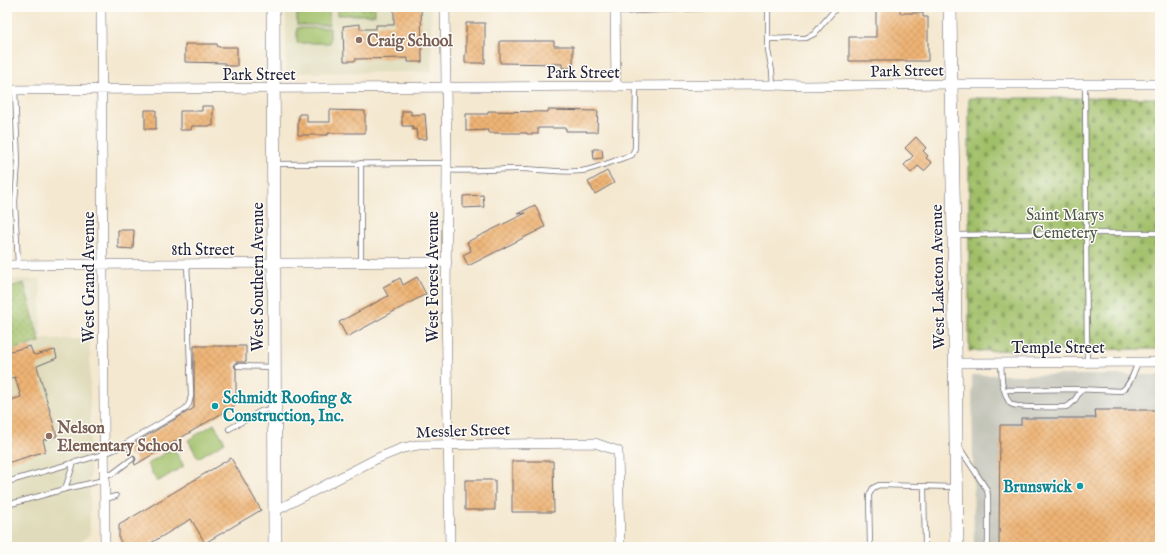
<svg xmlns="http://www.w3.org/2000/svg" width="1167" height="554" font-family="'IM FELL English',serif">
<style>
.built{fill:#e0dcbb}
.industrial{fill:#c4c5b9}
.cemetery{fill:url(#cemetery-stones);stroke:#617051}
.park{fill:url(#park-dots);stroke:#617051}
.garden{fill:#a0bf67;stroke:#617051}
.building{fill:url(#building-cross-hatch)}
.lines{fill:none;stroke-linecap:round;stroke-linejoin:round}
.lane-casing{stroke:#6c676f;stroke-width:6}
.street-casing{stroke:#6c676f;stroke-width:10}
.secondary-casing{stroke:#6c676f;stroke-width:14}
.lane{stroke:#fff;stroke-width:4.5}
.street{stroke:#fff;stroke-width:9}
.secondary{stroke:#fff;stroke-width:13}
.education-dot{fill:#8d6e63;stroke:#fdfcf7;stroke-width:1.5}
.culture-dot{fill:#0f9aa8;stroke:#fdfcf7;stroke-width:1.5}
.labels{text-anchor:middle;stroke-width:3;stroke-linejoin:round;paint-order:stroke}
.education-label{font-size:16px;font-weight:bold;fill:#785e54;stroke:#fdfcf7;text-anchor:start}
.street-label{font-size:16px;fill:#22223b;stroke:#fdfcf7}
.park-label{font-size:16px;fill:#4e594a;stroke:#fdfcf7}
.culture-label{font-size:16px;font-weight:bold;fill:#0d838f;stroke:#fdfcf7;text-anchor:start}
</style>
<defs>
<pattern id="cemetery-stones" width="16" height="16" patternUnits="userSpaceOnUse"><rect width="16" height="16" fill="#a0bf67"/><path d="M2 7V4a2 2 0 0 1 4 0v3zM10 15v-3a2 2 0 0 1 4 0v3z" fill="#829b56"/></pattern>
<pattern id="park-dots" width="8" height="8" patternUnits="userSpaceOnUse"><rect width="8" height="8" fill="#a0bf67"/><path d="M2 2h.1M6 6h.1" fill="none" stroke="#829b56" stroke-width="1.8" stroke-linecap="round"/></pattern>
<pattern id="building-cross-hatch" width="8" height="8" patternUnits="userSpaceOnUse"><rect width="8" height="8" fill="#eeb475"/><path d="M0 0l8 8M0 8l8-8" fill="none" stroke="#cc9a66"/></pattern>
</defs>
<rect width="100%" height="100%" fill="#fdfcf7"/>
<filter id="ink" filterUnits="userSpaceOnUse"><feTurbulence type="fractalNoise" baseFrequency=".025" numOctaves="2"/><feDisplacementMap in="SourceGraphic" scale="8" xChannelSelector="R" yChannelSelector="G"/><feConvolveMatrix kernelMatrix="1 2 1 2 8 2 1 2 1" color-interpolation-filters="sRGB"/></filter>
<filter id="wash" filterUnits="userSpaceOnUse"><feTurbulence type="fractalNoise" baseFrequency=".012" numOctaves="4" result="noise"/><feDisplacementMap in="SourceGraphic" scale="16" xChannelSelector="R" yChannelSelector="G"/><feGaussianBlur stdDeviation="0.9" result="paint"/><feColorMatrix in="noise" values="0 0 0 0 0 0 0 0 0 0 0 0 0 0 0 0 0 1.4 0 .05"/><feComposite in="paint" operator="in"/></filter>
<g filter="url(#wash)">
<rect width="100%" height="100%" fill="#f4e8d0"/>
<path class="built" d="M286,7h145l1,65 -146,1z
M7,279h34v60h49v195l-15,13h-68z"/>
<path class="industrial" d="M972,375h188v172h-186z"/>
<path class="cemetery" d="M969,98h191v251l-191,2z"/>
<path class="park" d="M338,7h37v8h-37z
M24,283l16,59 -33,9v-63z"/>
<path class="garden" d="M297,9h32v16h-32z
M297,28h33v15h-33z
M214,424l11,18 -27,16 -10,-18z
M173,448l11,18 -27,16 -10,-18z"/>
<g id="blocks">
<path class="building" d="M394,7h27l1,55h-14v-4l-53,1v2h-11l-1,-35 17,-2v5h16v-4h18z
M876,7h24v6h23v4h5v44h-79v-24h27z
M466,23h19v40h-20v-9h1z
M500,41h54v5h19v22h-11v-4l-62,-1z
M185,44h32l1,3h19v19h-12v-3l-40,-1z
M202,106h11v20h-21l-1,4h-11v-19h22z
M145,110h11v19h-11z
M330,110l35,1v22h-37v2h-30v-16h1v-5h8v8h23z
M548,110l50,1 -1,21h-11l1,-1h-21v-3h-28v6h-11v-1h-39v-3l-22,1v-17h22v-3l60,1z
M402,111h9v4l14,-1 2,25h-10l-1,-10 -3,1v-4h-11z
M916,137l10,11 -3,3 5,5 -2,2 6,5 -8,8 -6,-5 -7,7 -7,-8 9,-9 -8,-8z
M593,149h9l1,9 -9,1z
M607,171l7,12 -19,11 -7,-12z
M483,195l1,12 -21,1v-12z
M535,205l10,22 -77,39 -5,-11 8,-4 -4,-9 59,-29 -9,1z
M118,230h16l-1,19 -15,-1z
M417,277l9,17 -79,43 -8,-15 49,-26 -5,-9 17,-9 3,7z
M30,346l3,8h1l1,1 20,-5 2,8 -20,8 20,70 -14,4 3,11 -39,12v-62l14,-4 -6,-20 -8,2v-27z
M194,346h52v16h-10l-2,4 2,3v36l-101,60 -1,-3 2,-2 -1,-3 -2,-2 -3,1 -4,-8 68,-40z
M1095,410h65v137h-161l1,-122h21v-7h75z
M231,458l30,52 -56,33 -14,-24 -40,24 2,4h-29l-5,-8v-14z
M512,461h41l1,51h-42z
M465,480h30v30h-30z"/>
</g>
</g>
<g filter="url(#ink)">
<use href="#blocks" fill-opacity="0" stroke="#6c676f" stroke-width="1"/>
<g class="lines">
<g class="lane-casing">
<path id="lane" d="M768,7v44l4,20 1,14
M615,12l91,-4
M768,39l38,-1 8,-4 23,-27
M1085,84l2,278
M15,90l3,73 -3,39 3,63
M275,164l172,-1
M447,170c24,2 47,-1 71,-1 21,0 43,4 64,2 17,-3 33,-11 50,-16l3,-7 1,-61
M956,235l130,-2h74
M361,262v-99
M1001,362l1,20 2,8 73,-1 44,2c9,-4 13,-20 17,-29
M238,366l35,1
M1004,390c2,5 3,11 7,14 7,5 45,3 55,3 8,-3 11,-11 15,-17
M229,429l32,-18 13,-3
M959,447l28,43 1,6v46l-1,5
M104,474h8l20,-15
M7,482l97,-28 12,-5 69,-40 4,-5 2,-8 -2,-59v-33l-2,-40
M924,486l1,61
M65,489l39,-9
M105,499l11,-3
M7,505l58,-16 9,-27
M870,547l-1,-52 4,-7 6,-3 76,2"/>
</g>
<g class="street-casing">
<path id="street" d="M101,7l4,540
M445,7l2,156 -1,140 4,244
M615,7l1,80
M7,90l766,-5 30,1 148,-2h209
M7,265l440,-3
M955,363l205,-1
M275,511l103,-53 25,-10 15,-3 177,-2 23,8 2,96"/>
</g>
<g class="secondary-casing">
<path id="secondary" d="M273,7l2,540
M950,7l1,77 3,151 3,312"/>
</g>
<use href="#lane" class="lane"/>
<use href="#street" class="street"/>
<use href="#secondary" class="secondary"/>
</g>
</g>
<g class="education-dot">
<circle cx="359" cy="40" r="4"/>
<circle cx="49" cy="436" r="4"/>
</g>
<g class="culture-dot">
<circle cx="215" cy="406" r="4"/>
<circle cx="1080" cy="486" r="4"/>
</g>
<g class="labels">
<g class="education-label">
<text x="367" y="46">Craig School</text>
<text x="57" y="433">Nelson<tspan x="57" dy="18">Elementary School</tspan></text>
</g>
<g class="street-label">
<text transform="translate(907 70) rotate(-1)" y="6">Park Street</text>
<text x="583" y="78">Park Street</text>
<text x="259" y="80">Park Street</text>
<text x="203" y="255">8th Street</text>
<text transform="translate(88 277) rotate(-90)" y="6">West Grand Avenue</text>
<text transform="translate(257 277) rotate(-90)" y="6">West Southern Avenue</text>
<text transform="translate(432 277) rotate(-90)" y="6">West Forest Avenue</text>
<text transform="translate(937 277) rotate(-91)" y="6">West Laketon Avenue</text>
<text x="1058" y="353">Temple Street</text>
<text transform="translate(463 430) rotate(-2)" y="6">Messler Street</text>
</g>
<g class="park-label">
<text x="1065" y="220">Saint Marys<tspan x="1065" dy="18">Cemetery</tspan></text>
</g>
<g class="culture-label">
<text x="223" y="403">Schmidt Roofing &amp;<tspan x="223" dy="18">Construction, Inc.</tspan></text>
<text x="1072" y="492" text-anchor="end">Brunswick</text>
</g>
</g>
<rect width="1167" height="554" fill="none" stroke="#fdfcf7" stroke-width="24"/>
</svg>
